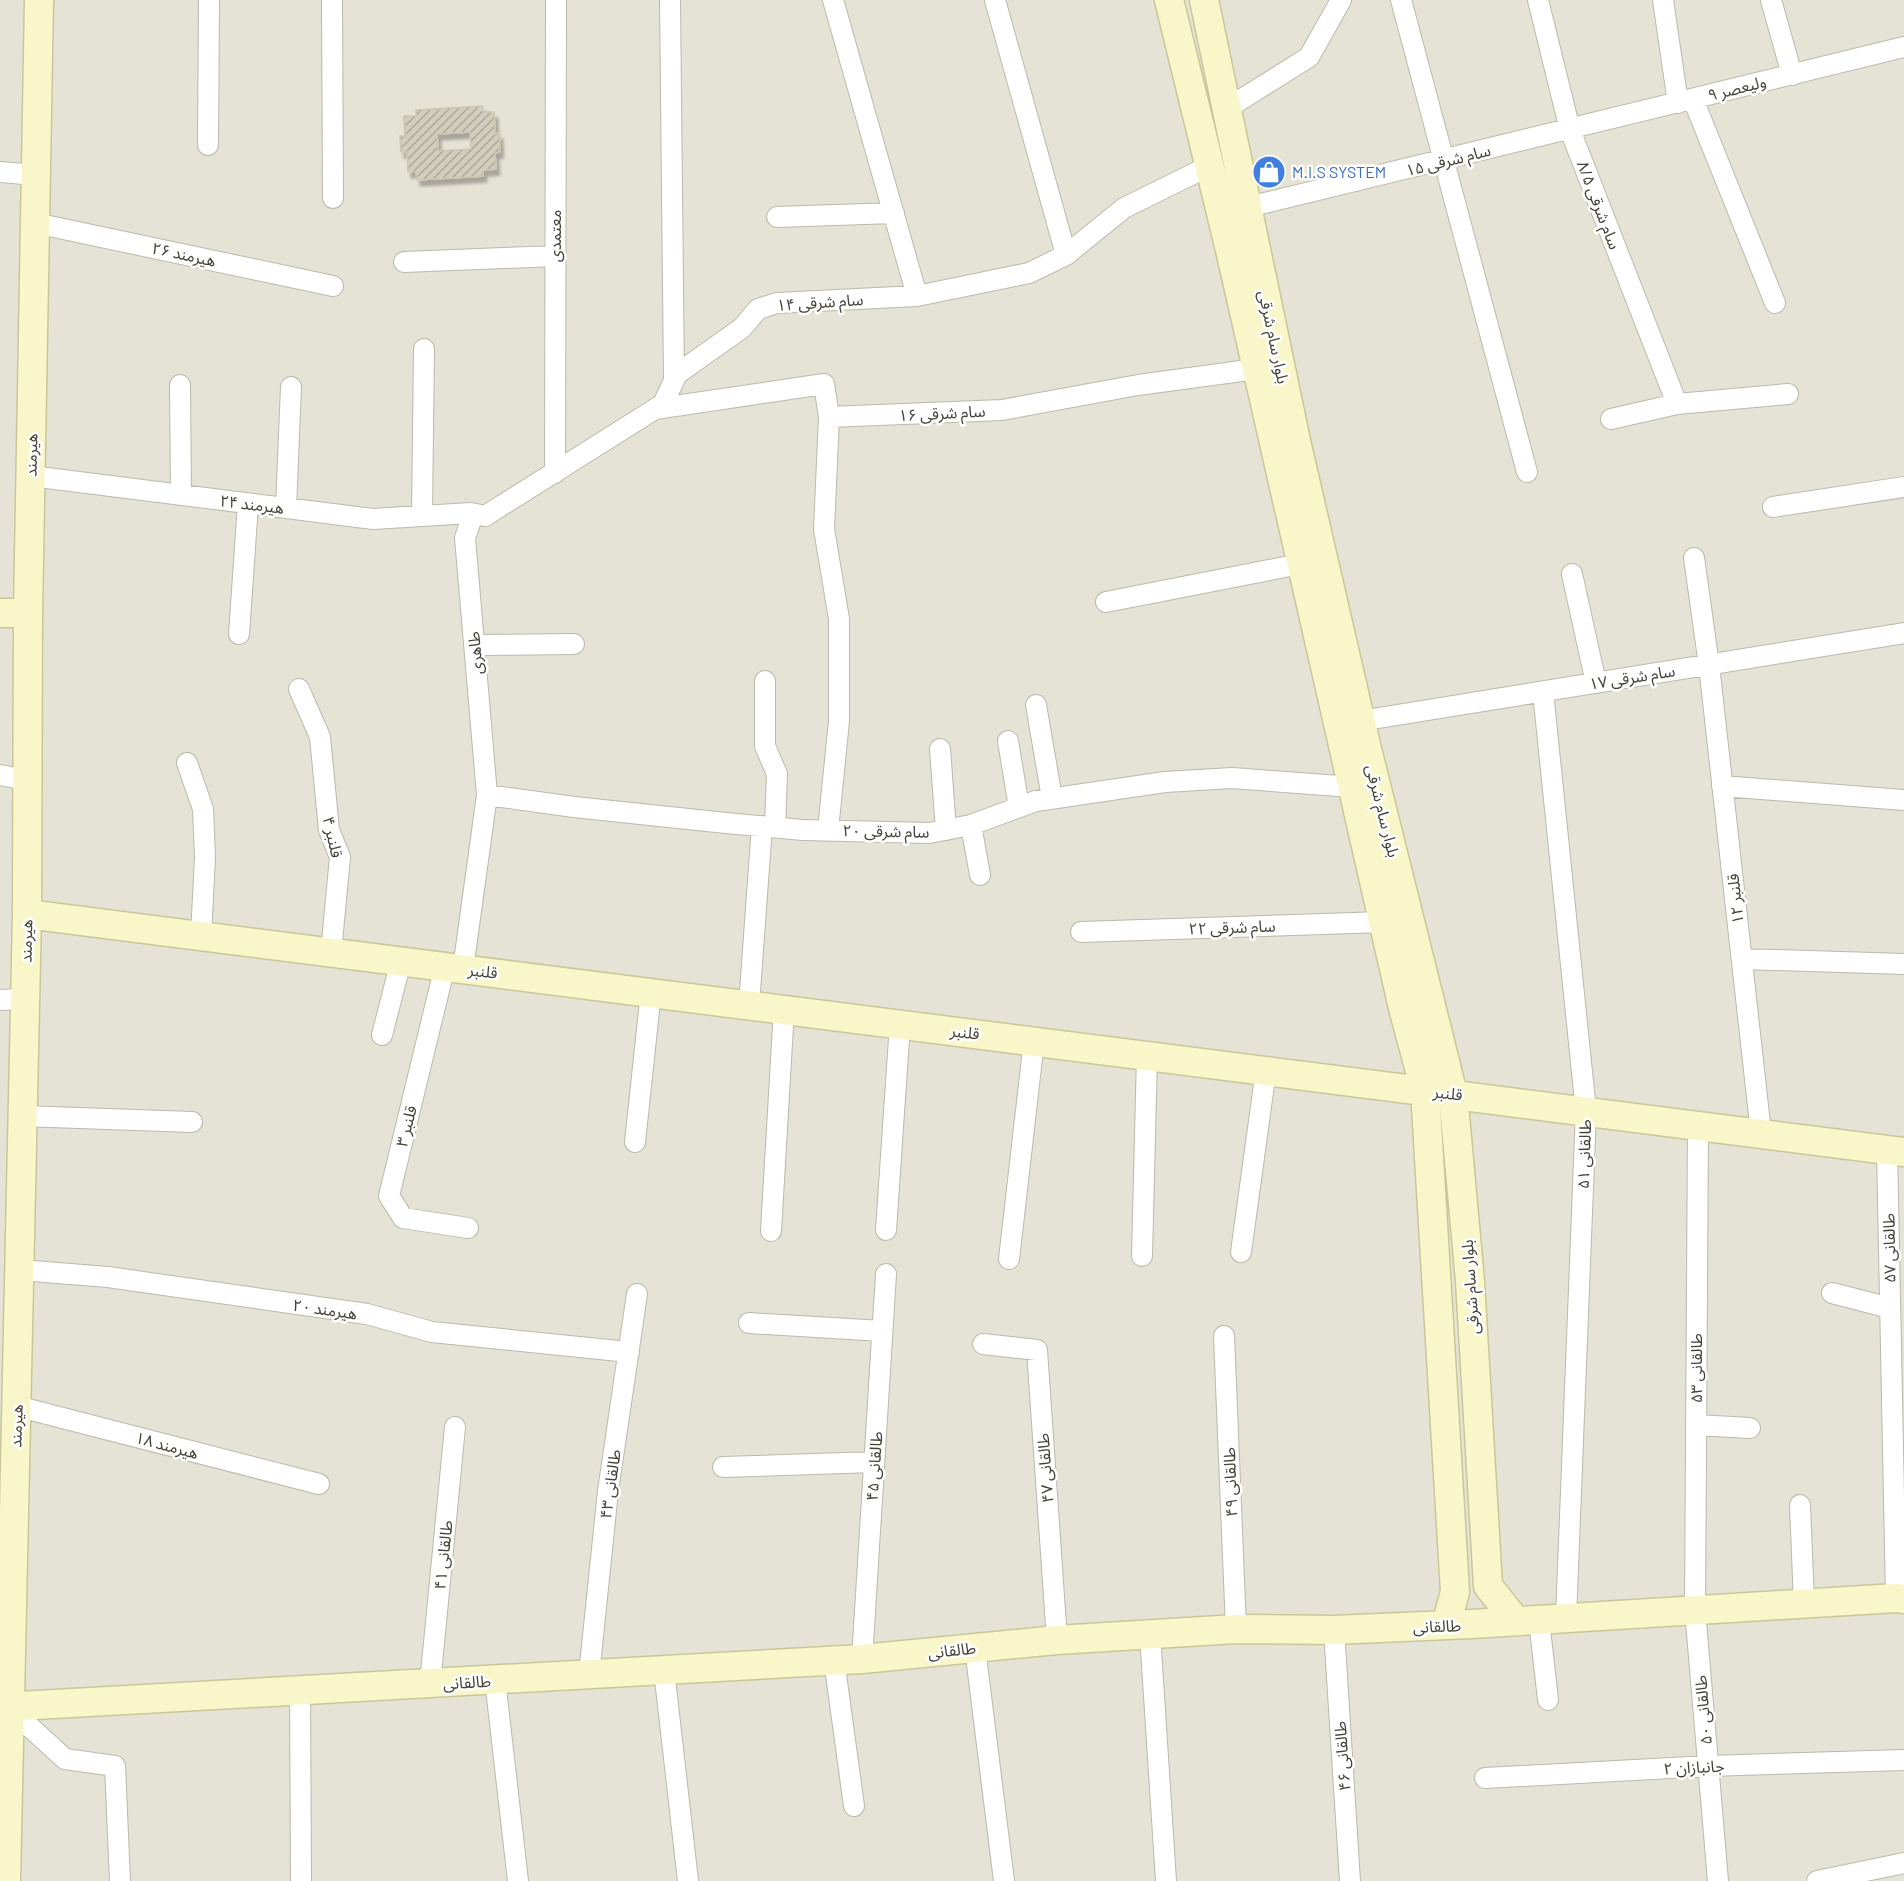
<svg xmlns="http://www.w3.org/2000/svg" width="1904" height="1881" font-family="Barlow,'Noto Sans Arabic',sans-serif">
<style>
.residential{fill:#e5e3d5}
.building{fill:url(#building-hatch);stroke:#ccc7b1;stroke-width:1.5;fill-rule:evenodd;filter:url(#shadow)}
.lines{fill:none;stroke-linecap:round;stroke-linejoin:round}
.street-casing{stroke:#bcb9aa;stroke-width:22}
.secondary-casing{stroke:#c9c799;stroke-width:31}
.street{stroke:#fff;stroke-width:20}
.secondary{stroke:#f9f7c9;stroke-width:28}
.labels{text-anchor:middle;stroke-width:5;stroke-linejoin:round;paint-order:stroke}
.street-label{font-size:16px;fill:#444136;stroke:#fff}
.shop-label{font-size:16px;fill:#366cbe;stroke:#fff;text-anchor:start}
</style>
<defs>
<pattern id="building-hatch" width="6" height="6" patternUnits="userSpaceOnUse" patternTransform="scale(1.5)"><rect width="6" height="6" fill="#d2cebd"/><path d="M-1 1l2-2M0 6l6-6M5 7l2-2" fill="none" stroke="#aca99a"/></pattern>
<filter id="shadow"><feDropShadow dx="3.5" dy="6" stdDeviation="1.5" flood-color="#0004"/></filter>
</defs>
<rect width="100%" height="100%" fill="#f1f0e7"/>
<path class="residential" d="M0,0h1904v1881h-1904z"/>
<path class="building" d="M483,106v6h11l1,22 4,-1 1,19 -5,1 1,16 -13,1v6l-66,4 -1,-9 -8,1 -1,-20h-6l-1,-16h5l-1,-20h12v-6zM470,132l1,17 -33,2 -1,-17z"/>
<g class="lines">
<g class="street-casing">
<path id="street" d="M332,0l1,198
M670,0l4,380
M833,0l84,296
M995,0l71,255
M1401,0l126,472
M1538,0l32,130 107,274
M1663,0l15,103
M1771,0l21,75
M1693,99l82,204
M1226,109l83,-52 32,-57
M208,145l1,-145
M0,172l36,3
M1236,210l668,-163
M777,217l117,-4
M35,223l298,63
M404,262l151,-6
M180,385l1,110
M655,409l169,-25 5,33 173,-7 136,-25 118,-16
M1611,419l66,-15 111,-10
M555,473l1,-473
M31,476l342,43 98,-6 14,3 178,-112 14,-30 65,-46 16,-19 19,-6 140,-7 112,-23 37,-18 58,-47 85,-42
M1773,507l131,-20
M286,508l5,-121
M422,516l2,-167
M1694,558l15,107 52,468
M1572,574l24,109
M1106,602l194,-38
M239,634l9,-130
M474,645l100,-1
M765,681v65l12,28 -2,53
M299,689l21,48 9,93 11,27 -9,95
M1543,692l43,419 -20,507
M1036,705l16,93
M1360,721l544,-88
M1008,741l11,66
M940,749l6,81
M187,763l16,46 2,48 -4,79
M0,775l27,5
M1722,786l182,14
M487,795l87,12 152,16 77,7 126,3 42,-8 65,-24 129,-19 67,-4 120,9
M971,825l9,50
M828,830l11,-109v-102l-15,-90 5,-112
M1081,932l302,-10
M1742,959l162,5
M445,966l-56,230 14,22 65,10
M463,969l24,-174 -22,-257 8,-24
M0,1000l25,-1
M749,1005l13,-179
M382,1035l19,-74
M22,1116l170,6
M1698,1125l-3,485 23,271
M635,1142l16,-150
M1887,1149l9,449
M886,1230l14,-206
M771,1231l13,-222
M1241,1252l25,-182
M1142,1256l5,-201
M1009,1259l25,-218
M20,1270l88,7 259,37 65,18 197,20
M1832,1293l58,15
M749,1323l133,8
M1224,1336l12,293
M983,1344l54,6 20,290
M16,1406l303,78
M1696,1425l54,3
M723,1467l151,-5
M1800,1505l4,98
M1539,1620l9,80
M1334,1630l16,251
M1150,1634l16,247
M975,1648l29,233
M862,1659l24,-385
M834,1660l20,146
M664,1670l24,211
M589,1675l19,-184 29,-197
M495,1680l23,201
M430,1684l25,-257
M300,1691l1,190
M8,1707l57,52 50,7 5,115
M1485,1778l223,-12 196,-6
M1817,1881l87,-18"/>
</g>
<g class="secondary-casing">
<path id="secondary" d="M1169,0l61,250 173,758 22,82 30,502 -9,33
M1204,0l92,441 71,308 86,345 17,187 18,305 28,35
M0,613h28
M27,914l1877,238
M0,1707l862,-48 195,-19 179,-11 98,1 137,-6 425,-26 8,1
M6,1881l21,-967 1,-301 11,-613"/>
</g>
<use href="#street" class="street"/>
<use href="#secondary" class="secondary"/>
</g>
<defs>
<g id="shop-disc" transform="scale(1.725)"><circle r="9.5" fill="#3f7fe0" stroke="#fff"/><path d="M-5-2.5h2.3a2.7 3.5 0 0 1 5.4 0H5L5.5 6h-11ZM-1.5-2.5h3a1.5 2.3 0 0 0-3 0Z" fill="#fff"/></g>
</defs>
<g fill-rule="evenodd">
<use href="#shop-disc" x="1269" y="172"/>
</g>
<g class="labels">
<g class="street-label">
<text transform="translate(1737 88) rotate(-14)" y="6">ولیعصر ۹</text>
<text transform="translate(1448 160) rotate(-14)" y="6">سام شرقی ۱۵</text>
<text transform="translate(1599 205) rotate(69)" y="6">سام شرقی ۸/۵</text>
<text transform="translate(555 236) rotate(-90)" y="6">معتمدی</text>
<text transform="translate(184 254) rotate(12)" y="6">هیرمند ۲۶</text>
<text transform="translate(820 302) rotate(-4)" y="6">سام شرقی ۱۴</text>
<text transform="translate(1274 337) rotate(78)" y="6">بلوار سام شرقی</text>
<text transform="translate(942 413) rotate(-3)" y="6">سام شرقی ۱۶</text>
<text transform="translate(31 455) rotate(-89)" y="6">هیرمند</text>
<text transform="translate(252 504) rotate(7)" y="6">هیرمند ۲۴</text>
<text transform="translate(475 653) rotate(-95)" y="6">طاهری</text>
<text transform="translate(1632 677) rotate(-9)" y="6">سام شرقی ۱۷</text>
<text transform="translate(1383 811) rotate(76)" y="6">بلوار سام شرقی</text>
<text transform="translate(886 831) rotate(1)" y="6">سام شرقی ۲۰</text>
<text transform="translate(333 837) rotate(77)" y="6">قلنبر ۴</text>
<text transform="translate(1735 899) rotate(-96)" y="6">قلنبر ۱۲</text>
<text transform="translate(1232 927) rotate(-2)" y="6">سام شرقی ۲۲</text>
<text transform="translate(26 941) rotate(-89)" y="6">هیرمند</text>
<text transform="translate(483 971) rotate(7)" y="6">قلنبر</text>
<text transform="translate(965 1032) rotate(7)" y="6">قلنبر</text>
<text transform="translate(1448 1093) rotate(7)" y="6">قلنبر</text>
<text transform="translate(406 1126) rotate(-76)" y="6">قلنبر ۳</text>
<text transform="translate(1584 1154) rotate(-88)" y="6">طالقانی ۵۱</text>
<text transform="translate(1889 1248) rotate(-91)" y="6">طالقانی ۵۷</text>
<text transform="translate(1470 1287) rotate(-94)" y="6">بلوار سام شرقی</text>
<text transform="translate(325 1309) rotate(8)" y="6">هیرمند ۲۰</text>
<text transform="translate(1696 1368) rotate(-90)" y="6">طالقانی ۵۳</text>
<text transform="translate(16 1426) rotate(-88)" y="6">هیرمند</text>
<text transform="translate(167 1445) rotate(15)" y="6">هیرمند ۱۸</text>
<text transform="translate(874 1466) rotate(-86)" y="6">طالقانی ۴۵</text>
<text transform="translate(1045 1468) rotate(-94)" y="6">طالقانی ۴۷</text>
<text transform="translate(1230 1482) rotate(-92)" y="6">طالقانی ۴۹</text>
<text transform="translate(610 1484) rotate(-82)" y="6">طالقانی ۴۳</text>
<text transform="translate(443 1555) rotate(-84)" y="6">طالقانی ۴۱</text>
<text transform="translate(1437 1626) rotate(-2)" y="6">طالقانی</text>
<text transform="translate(952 1650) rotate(-6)" y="6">طالقانی</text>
<text transform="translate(467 1682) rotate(-3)" y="6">طالقانی</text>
<text transform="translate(1703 1710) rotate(-95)" y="6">طالقانی ۵۰</text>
<text transform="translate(1342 1756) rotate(-94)" y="6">طالقانی ۴۶</text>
<text transform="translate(1694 1767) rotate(-3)" y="6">جانبازان ۲</text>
</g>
<g class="shop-label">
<text x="1292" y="178">M.I.S SYSTEM</text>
</g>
</g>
</svg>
